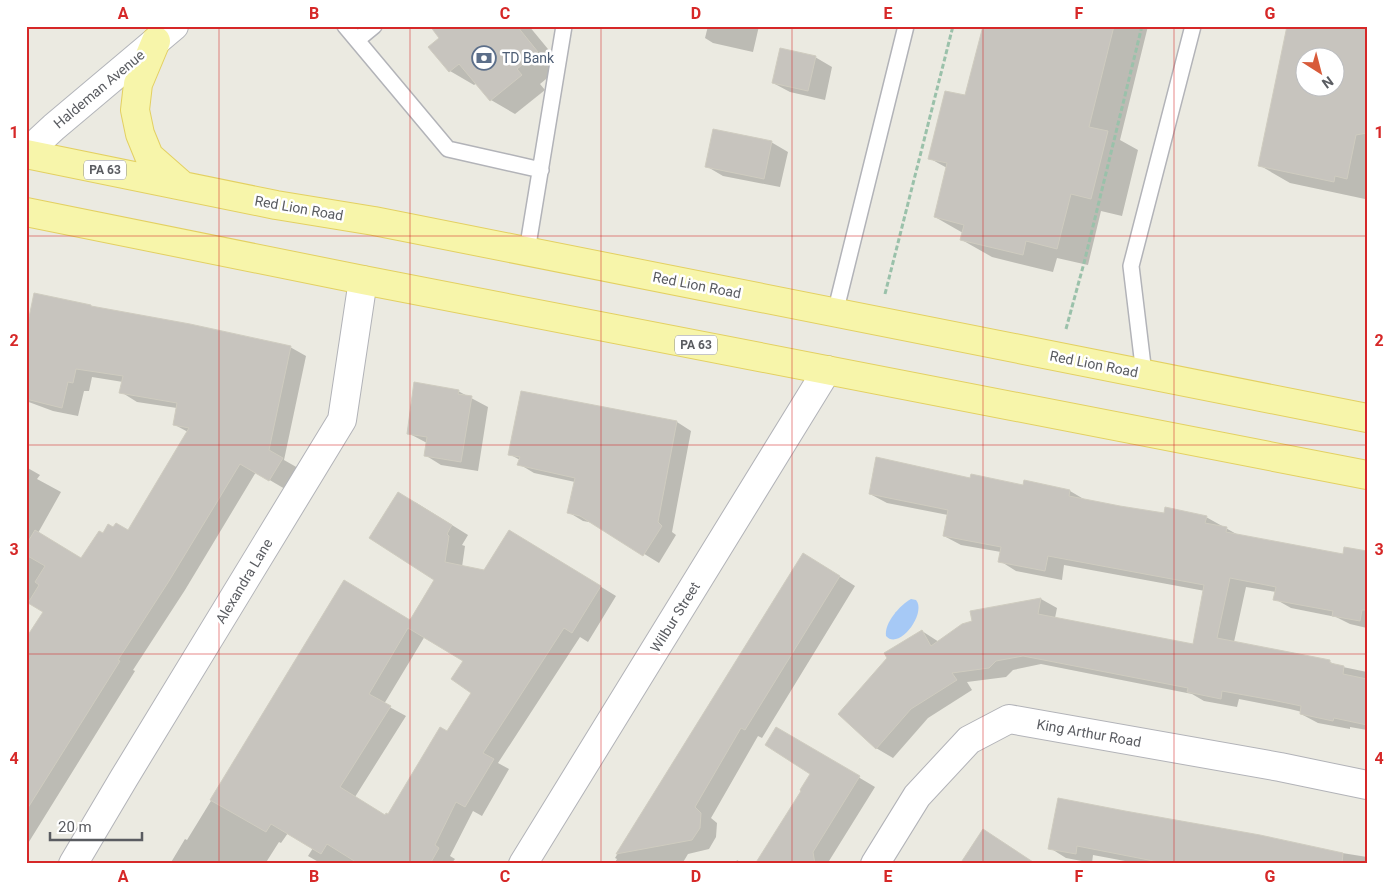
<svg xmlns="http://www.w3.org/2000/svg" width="1393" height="890" font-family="Roboto,sans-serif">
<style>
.water{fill:#a6c9f6}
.shadow{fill:#0003;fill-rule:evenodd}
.building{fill:#c7c4be;stroke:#cfccc0;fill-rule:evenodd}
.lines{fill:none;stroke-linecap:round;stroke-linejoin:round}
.lane-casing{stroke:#b2b3b8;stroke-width:18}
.street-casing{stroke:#b2b3b8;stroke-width:30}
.secondary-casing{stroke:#b3b5ba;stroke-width:30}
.primary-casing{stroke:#e3d062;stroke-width:30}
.path{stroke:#9ac1aa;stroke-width:3;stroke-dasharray:5 2.5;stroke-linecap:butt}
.lane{stroke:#fff;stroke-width:15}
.street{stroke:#fff;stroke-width:28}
.secondary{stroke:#fff;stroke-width:28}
.primary{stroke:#f7f5aa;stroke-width:28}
.grid{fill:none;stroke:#d62828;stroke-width:1;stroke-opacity:0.55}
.labels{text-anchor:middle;stroke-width:5;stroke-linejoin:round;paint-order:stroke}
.shield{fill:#fff;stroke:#8c8d90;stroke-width:1}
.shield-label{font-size:12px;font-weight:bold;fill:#5a5c61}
.service-label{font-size:14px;fill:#4e5e75;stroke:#fff;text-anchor:start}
.street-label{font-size:14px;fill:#5a5c61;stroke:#fff}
.neatline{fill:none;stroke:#d62828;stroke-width:2}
.grid-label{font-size:16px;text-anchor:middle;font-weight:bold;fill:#d62828}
</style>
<rect width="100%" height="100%" fill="#ebeae1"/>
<path class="water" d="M911,599l5,1c11,13 -17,51 -30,36 -2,-13 14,-31 25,-37z"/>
<path class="shadow" d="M431,26h98l33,40 -22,18 5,6 -30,24 -24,-14 -14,-17 -3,2 -24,-14 -9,-33z
M708,26h51l-6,26 -40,-9 -8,-5z
M984,26h164l-28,114 18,10 -16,66 -21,-5 -13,54 -31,-7 -4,14 -61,-15 -30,-17 1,-7 -28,-16 12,-49 -18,-10 37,-61z
M1288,26h79v167l-2,-1v7l-75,-16 -31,-18zM1306,58h30v30h-30z
M815,57l17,10 -7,33 -35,-8 -17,-9z
M771,142l17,10 -8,35 -57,-11 -17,-10z
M26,338l264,9 16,9 -22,104 14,8 -13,21 -29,-17 -71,118 -52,80 2,1 -108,174 1,1 -2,4v-189l19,-50 -19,-11v-133l14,8 -3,4 24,13 -23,41 44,26 21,-25 11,-6 15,3 59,-99 -13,-7 2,-17 -40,-6 -16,-10 2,-10 -31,-5 -3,14h-5l-6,25 -25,-5 -27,-10z
M458,391l30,16 -10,64 -37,-6 -16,-10 2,-12 -19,-10z
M677,422l14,9 -19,101 4,3 -17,28 -65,-40 -11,-2 -15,-9 7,-30 -41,-9 -15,-9 1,-4 -11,-6z
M971,479l99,12 17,10 78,13 41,3 34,19 104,20 23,-4v76l-17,-4 -14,-7 -45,-9 -16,-9 1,-7 -30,-5 -12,55 96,20 8,4 29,6v58l-17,-3v2l-32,-6 -17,-9 1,-2 -12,-3 -51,-10 -2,8 -33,-6 -12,-7 -151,-30 -28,6 -7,7 -39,5 5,8 -44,28 -35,40 -17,-10 46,-117 17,11 102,-43 16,9 -2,10 139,27 11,-54 -141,-26 -2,15 -46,-9 -16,-10 1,-9 -40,-7 -17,-9 4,-21 -61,-12 -17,-9z
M415,502l53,33 -6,10 3,1 -3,21 23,4 41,-30 90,55 -28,46 -8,-5 -82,126 11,6 -27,47 -9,-5 -23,45 5,3 -4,5h-129l-14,-8 5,-8 -25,-15 -7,10 -2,-1 -14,22h-95l15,-25 2,1 158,-258 65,39 26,-41zM425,636l39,25 9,32 -26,40 -59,82 -2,1 -31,-19 51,-81 -22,-12z
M820,564l35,22 -93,152 -4,-2 -47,82 6,5 -1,14 -7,12 -21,5 -6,10h-68l3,-5 -2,-1 23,-38z
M776,728l99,59 -46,74v3h-73l47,-73 9,-18z
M1059,799l246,48 62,10v7h-226l-48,-9 -1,8 -26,-5 -16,-10z
M737,860l6,4h-8z"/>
<path class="building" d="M430,26h87l21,26 -21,17 5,6 -32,26 -31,-37 -10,8 -21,-25 11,-9z
M983,26h131l-25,101 19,4 -17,68 -20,-5 -14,55 -31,-8 -3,14 -63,-15 4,-15 -30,-8 13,-54 -19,-4 17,-68 20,4z
M1287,26h80v107l-11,2 -9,44 -12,-3 -1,6 -76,-16zM1306,58h30v30h-30z
M780,48l36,8 -8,35 -36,-8z
M713,129l59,12 -8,38 -59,-12z
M34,293l57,12v1l99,18 101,22 -22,104 14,8 -14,23 -29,-17 -71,117 -51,79 2,1 -94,150v-173l17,-26 -15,-9 11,-18 -4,-3 10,-16 -19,-11v-10l9,-15 46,28 18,-27 4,2 5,-9 5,3 3,-4 12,7 61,-102 -16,-3 4,-22 -58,-10 4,-17 -47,-7 -3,14 -5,-1 -6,26 -36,-9v-67z
M414,382l45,8 -1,4 14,2 -11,66 -37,-6 3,-19 -20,-3z
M521,391l156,30 -19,101 4,4 -19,30 -63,-40 -13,-3 8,-35 -58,-13 3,-8 -12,-2z
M876,457l94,21 1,-4 52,11 1,-5 46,10 -1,6 51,10 44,7 1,-6 42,9 -2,7 22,4 -1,5 117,22 1,-7 23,4v59h-5l-2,11 -28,-5 1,-5 -60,-11 3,-13 -46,-9 -13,60 113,22v3l14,3 -1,8 24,5v46l-33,-7 -1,3 -33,-7 1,-8 -29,-6 -50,-9 -1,8 -34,-7 1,-4 -165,-32 -27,5 -7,7 -37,5 5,7 -46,29 -35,40 -38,-35 49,-56 -3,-5 38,-23 9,16 31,-22 10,-3 -2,-10 71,-13 -3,16 155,30 11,-59 -156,-29 -3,15 -47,-9 3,-15 -58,-11 5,-26 -79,-16z
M398,492l54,33 -5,9 2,2 -4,26 39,8 25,-40 92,56 -29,47 -8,-5 -81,125 11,6 -29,48 -9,-5 -21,43 4,3 -9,16h-71l-32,-20 -6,10 -50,-30 -5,8 -56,-32 134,-220 66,40 24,-40 -65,-42zM408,628l55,33 -12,18 20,14 -24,38 -7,-4 -52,87 -2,-1 -1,2 -45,-28 51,-81 -22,-12z
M803,553l37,23 -95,154 -4,-2 -46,79 6,6 -1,15 -8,12 -76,14z
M776,727l84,49 -47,76 2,12h-60l46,-73 -1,-1 10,-16 -45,-29z
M1058,798l67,13 135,24 83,18 -1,11h-173l-92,-18 -1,8 -28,-5z
M983,829l53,35h-76z"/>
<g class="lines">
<g class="lane-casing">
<path id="lane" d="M345,26l103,123 93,21
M357,40l17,-14
M527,251l37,-225
M835,313l71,-287
M1144,374l-13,-108 62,-240"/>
</g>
<g class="street-casing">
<path id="street" d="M73,864l51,-86 218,-358 21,-140
M523,864l304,-494
M875,864l42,-68 52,-56 40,-21 271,48 87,18"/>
</g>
<g class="secondary-casing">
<path id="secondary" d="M26,153l28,-26 120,-101"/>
</g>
<g class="primary-casing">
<path id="primary" d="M156,41l-18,43 -3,26 5,24 9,22 33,29
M26,154l250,51 98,16 993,197
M26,212l337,68 1004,195"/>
</g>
<path class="path" d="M885,294l68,-268
M1066,329l18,-66 58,-237"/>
<use href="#lane" class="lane"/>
<use href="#street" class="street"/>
<use href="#secondary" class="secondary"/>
<use href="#primary" class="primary"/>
</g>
<path class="grid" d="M219,26v838M410,26v838M601,26v838M792,26v838M983,26v838M1174,26v838M26,236h1341M26,445h1341M26,654h1341"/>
<defs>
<g id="bank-ring" transform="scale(1.25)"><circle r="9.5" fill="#fff" stroke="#5c6f8a" stroke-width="1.5"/><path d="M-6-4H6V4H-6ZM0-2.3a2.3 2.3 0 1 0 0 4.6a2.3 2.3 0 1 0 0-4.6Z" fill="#5c6f8a"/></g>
</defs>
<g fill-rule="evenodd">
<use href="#bank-ring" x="484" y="58"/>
</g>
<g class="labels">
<g class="shield">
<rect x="84" y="160.5" width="42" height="19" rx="4"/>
<rect x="675" y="335.5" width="42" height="19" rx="4"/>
</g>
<g class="shield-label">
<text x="105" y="174">PA 63</text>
<text x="696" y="349">PA 63</text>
</g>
<g class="service-label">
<text x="502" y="63">TD Bank</text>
</g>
<g class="street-label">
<text transform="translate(99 89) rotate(-40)" y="5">Haldeman Avenue</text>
<text transform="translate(299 208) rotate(10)" y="5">Red Lion Road</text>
<text transform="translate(697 285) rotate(11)" y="5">Red Lion Road</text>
<text transform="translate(1094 364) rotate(11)" y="5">Red Lion Road</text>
<text transform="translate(244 581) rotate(-59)" y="5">Alexandra Lane</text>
<text transform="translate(675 617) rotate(-58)" y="5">Wilbur Street</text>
<text transform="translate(1089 733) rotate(10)" y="5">King Arthur Road</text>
</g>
</g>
<rect width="1393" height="890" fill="none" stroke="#ffffff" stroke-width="55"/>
<g transform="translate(1320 72) rotate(144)"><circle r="24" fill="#ffffff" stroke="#bdbec0"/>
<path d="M0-4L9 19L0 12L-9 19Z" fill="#d85b3a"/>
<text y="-8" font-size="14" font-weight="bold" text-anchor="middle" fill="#5a5c61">N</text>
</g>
<path d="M50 832v8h92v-8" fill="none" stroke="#5a5c61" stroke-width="2.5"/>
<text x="58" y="832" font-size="15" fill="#5a5c61" stroke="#ffffff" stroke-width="4" paint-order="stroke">20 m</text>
<rect x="28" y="28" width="1338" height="834" class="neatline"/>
<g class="grid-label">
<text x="123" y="19">A</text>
<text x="314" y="19">B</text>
<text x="505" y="19">C</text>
<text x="696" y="19">D</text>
<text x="888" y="19">E</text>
<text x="1079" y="19">F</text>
<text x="1270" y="19">G</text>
<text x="14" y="138">1</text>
<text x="1379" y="138">1</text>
<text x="14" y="346">2</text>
<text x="1379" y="346">2</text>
<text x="14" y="555">3</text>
<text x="1379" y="555">3</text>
<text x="14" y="764">4</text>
<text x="1379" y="764">4</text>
<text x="123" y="882">A</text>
<text x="314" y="882">B</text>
<text x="505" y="882">C</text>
<text x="696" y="882">D</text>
<text x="888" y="882">E</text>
<text x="1079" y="882">F</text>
<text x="1270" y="882">G</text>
</g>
</svg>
